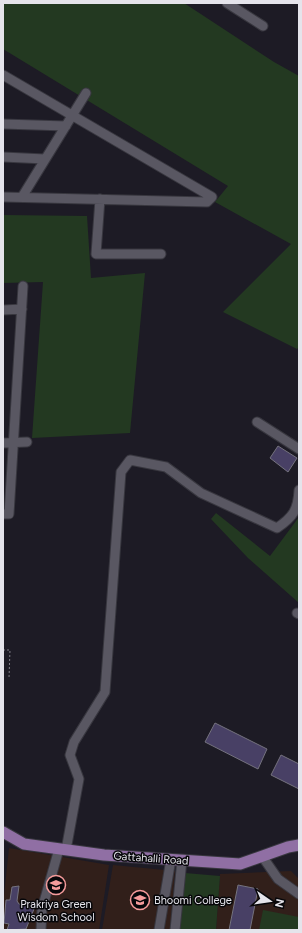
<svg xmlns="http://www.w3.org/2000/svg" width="302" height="933" font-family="Figtree,sans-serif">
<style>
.education{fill:#311f1a}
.green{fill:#233921}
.building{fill:#484065;stroke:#74727e}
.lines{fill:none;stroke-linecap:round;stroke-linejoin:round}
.minor-casing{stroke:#38373f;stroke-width:11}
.major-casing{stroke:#38373f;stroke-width:13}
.path{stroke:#7f7d86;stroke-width:1;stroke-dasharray:2 2;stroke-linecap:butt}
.minor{stroke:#595762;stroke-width:9}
.major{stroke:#906fa4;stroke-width:11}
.labels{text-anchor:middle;stroke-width:3;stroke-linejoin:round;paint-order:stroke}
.street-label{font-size:11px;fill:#e5e4eb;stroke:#07070a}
.poi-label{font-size:11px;fill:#e5e4eb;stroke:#07070a;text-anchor:start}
</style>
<rect width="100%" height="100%" fill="#1d1b25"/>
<path class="education" d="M9,848l100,17 -10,65h-96v-25z
M113,865l62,6 -5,59h-68z
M291,871l8,8v51h-83l4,-56z"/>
<path class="green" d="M3,3h181l90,59 25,14v271l-2,2 -74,-37 68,-68 -76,-42 13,-16 -225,-137z
M3,215l84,1 4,62 54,-5 -15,160 -98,5 11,-156 -40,1z
M216,513l54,43 29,-39v86l-51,-45 -37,-39z
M185,873l35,3 -4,54h-37z
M263,910l36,7v13h-40z"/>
<path class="building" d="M278,446l19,12 -9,14 -18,-14z
M215,723l52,26 -9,20 -53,-27z
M281,755l18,9v25l-28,-14z
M238,885l20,4 -8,41h-21z
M19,886l-2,15 2,3 15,5 -8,20 -19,1 2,-6 -5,-1 2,-23h4l2,-13z"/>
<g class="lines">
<g class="minor-casing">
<path id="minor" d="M227,3l36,23
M3,75l209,122 -5,5 -204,-5
M3,124l63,2
M3,157l42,2
M22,197l64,-104
M100,199l-4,55h65
M3,310l19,-1
M257,422l42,27
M3,443l24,-1
M3,514h6l14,-228
M297,613l2,1
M66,850l13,-71 -9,-24 4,-13 31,-50 16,-220 9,-12 36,7 35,26 76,35c16,-11 21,-18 22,-38
M262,856l16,23 21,15
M41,930l1,-21 17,-60
M159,930l12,-71
M175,930l7,-70"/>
</g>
<g class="major-casing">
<path id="major" d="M3,832l21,12 80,11 136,9 48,-17 11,-2"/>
</g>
<path class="path" d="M3,650h7l-1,28"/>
<use href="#minor" class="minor"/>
<use href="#major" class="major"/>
</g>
<defs>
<g id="school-ring" transform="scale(1)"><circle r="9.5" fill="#07070a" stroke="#f59b9b" stroke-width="1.5"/><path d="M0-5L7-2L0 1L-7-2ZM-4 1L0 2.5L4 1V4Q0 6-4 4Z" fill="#f59b9b"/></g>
<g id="university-ring" transform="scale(1)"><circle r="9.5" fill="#07070a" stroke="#f59b9b" stroke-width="1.5"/><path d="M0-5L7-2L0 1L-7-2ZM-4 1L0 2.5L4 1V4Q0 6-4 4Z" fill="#f59b9b"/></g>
</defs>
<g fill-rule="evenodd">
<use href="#school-ring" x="56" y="885"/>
<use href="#university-ring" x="140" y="900"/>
</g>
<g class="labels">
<g class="street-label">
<text transform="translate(151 858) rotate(4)" y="4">Gattahalli Road</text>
</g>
<g class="poi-label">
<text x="154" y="904">Bhoomi College</text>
<text x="56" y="908" text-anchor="middle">Prakriya Green<tspan x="56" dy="13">Wisdom School</tspan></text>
</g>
</g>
<rect width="302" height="933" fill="none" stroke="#e5e4eb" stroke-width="8"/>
<g transform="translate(270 901) rotate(103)" stroke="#07070a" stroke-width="3" paint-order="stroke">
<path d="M0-3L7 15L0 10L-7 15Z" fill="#e5e4eb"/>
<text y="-6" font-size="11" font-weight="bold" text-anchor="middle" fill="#e5e4eb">N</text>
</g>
</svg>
